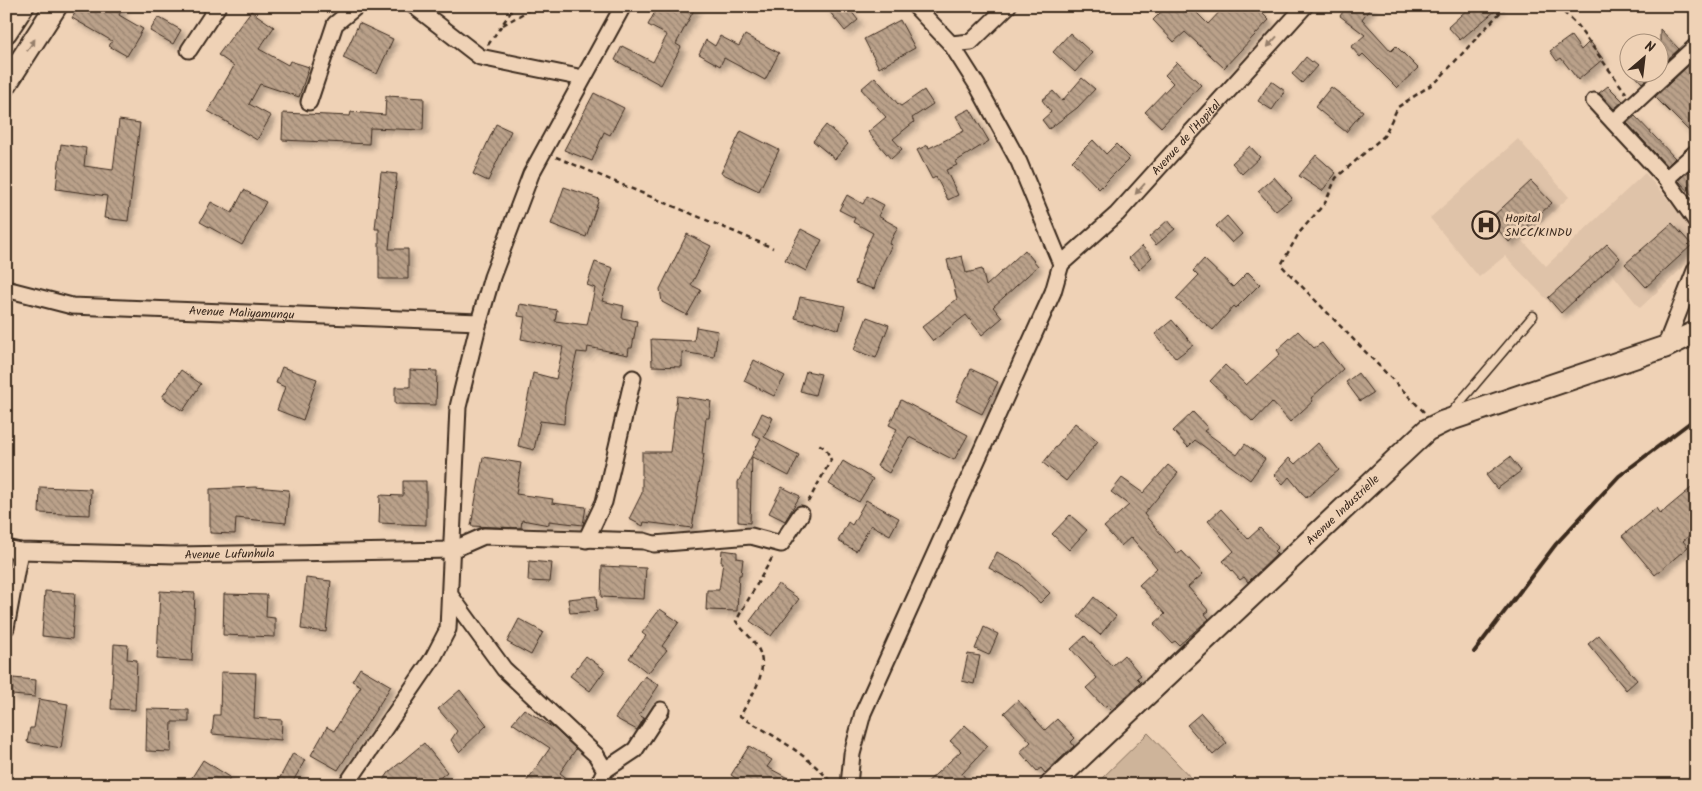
<svg xmlns="http://www.w3.org/2000/svg" width="1702" height="791" font-family="Kalam,sans-serif">
<style>
.built{fill:#dfc3a9}
.pitch{fill:#ceb49a;stroke:#846f5c}
.building{fill:url(#building-back-hatch);stroke:#3b2a1e;filter:url(#shadow)}
.lines{fill:none;stroke-linecap:round;stroke-linejoin:round}
.lane-casing{stroke:#3b2a1e;stroke-width:11}
.street-casing{stroke:#3b2a1e;stroke-width:19}
.secondary-casing{stroke:#3b2a1e;stroke-width:25}
.path{stroke:#3b2a1e;stroke-width:2.5;stroke-dasharray:5 4;stroke-linecap:butt}
.lane{stroke:#efd2b6;stroke-width:8}
.street{stroke:#efd2b6;stroke-width:15}
.secondary{stroke:#efd2b6;stroke-width:21}
.rail{stroke:#3b2a1e;stroke-width:4}
.oneway{fill:#957e6a}
.labels{text-anchor:middle;stroke-width:5;stroke-linejoin:round;paint-order:stroke}
.street-label{font-size:12px;fill:#3b2a1e;stroke:#efd2b6}
.poi-label{font-size:12px;fill:#3b2a1e;stroke:#efd2b6;text-anchor:start}
</style>
<defs>
<pattern id="building-back-hatch" width="6" height="6" patternUnits="userSpaceOnUse" patternTransform="scale(1.25)"><rect width="6" height="6" fill="#baa18a"/><path d="M-1 5l2 2M0 0l6 6M5-1l2 2" fill="none" stroke="#988370"/></pattern>
<filter id="shadow"><feDropShadow dx="4.5" dy="4.5" stdDeviation="2.5" flood-color="#0004"/></filter>
</defs>
<rect width="100%" height="100%" fill="#efd2b6"/>
<filter id="ink" filterUnits="userSpaceOnUse"><feTurbulence type="fractalNoise" baseFrequency=".02" numOctaves="2"/><feDisplacementMap in="SourceGraphic" scale="10" xChannelSelector="R" yChannelSelector="G"/><feConvolveMatrix kernelMatrix="1 2 1 2 8 2 1 2 1" color-interpolation-filters="sRGB"/></filter>
<g filter="url(#ink)">
<path class="built" d="M1518,139l51,58 -47,43 24,26 99,-93 51,59v23l-56,53 -34,-42 -50,43 -51,-53 -26,21 -49,-59z"/>
<path class="pitch" d="M1148,733l50,52h-103z"/>
<path class="building" d="M79,6h45l-5,9 24,14 -16,27 -18,-10 3,-5 -40,-23z
M658,6h38l-20,38 5,3 -20,38 -46,-25 7,-14 31,16 14,-27 -19,-10z
M825,6h22l11,14 -13,11z
M1167,6h23l18,18 17,-18h30l14,14 -45,48 -39,-36 -11,10 -21,-22z
M1347,6h25l-10,13 29,32 5,-5 22,22 -21,20 -34,-34 -3,3 -9,-10 14,-12 -25,-19z
M1471,6h30l-41,34 -12,-13z
M251,11l23,16 -15,22 29,16 2,-4 19,6 -10,30 -39,-13 -11,20 22,12 -14,24 -49,-29 26,-45 -16,-11z
M158,17l23,13 -8,14 -23,-13z
M900,20l15,28 -36,20 -15,-29z
M359,23l34,16 -16,35 -34,-16z
M1660,29l19,20 -12,11 -7,-8z
M1070,33l22,20 -17,19 -22,-20z
M745,35l34,18 -14,27 -41,-22 -4,8 -21,-12 7,-14 9,6 5,-10 19,10z
M1571,36l10,14 9,-9 13,18 -25,21 -17,-22 -4,3 -7,-10z
M1306,57l11,9 -15,17 -10,-9z
M1177,62l24,23 -40,42 -16,-15 28,-29 -8,-8z
M1690,64l6,6v68l-41,-41z
M1632,72h22l-12,11z
M875,77l23,27 3,2 23,-16 9,14 -21,14 2,4 -21,17 9,10 -11,10 -23,-27 18,-15 -25,-28z
M1082,78l13,11 -18,19 -28,21 -7,-9 9,-8 -9,-12 11,-9 9,10z
M1271,81l14,10 -13,19 -14,-9z
M1608,86l15,15 -9,8 -15,-16z
M1331,87l32,24 -17,21 -31,-25z
M594,93l30,15 -14,27 -6,-3 -12,29 -28,-11z
M386,96l38,2 -1,32 -53,-2 -1,16 -87,-4 1,-27 67,3 1,-4 34,3z
M970,109l19,32 -34,21 2,3 -11,5 12,25 -10,5 -12,-23 -4,2 -15,-29 11,-5 1,3 35,-17 -8,-15z
M1635,116l40,42 -8,8 -40,-43z
M119,120l21,3 -12,98 -24,-3 3,-22 -51,-7 5,-45 25,4 -2,18 29,4z
M496,124l15,7 -23,50 -15,-7z
M826,125l22,19 -13,15 -22,-18z
M741,131l38,19 -20,41 -38,-18z
M1093,140l13,14 10,-10 14,14 -31,31 -27,-28z
M1250,146l10,11 -18,17 -10,-11z
M1316,155l20,18 -14,18 -23,-15z
M1689,171l7,8v20l-18,-19z
M381,172l16,2 -8,75h19v30h-29v-50h-4z
M1274,177l18,21 -16,13 -18,-20z
M1531,181l21,22 -43,39 -20,-22z
M564,187l35,12 -13,38 -35,-13z
M244,190l22,12 -24,43 -42,-23 11,-20 21,11z
M847,195l16,9 4,-8 17,9 -6,11 20,11 -9,17 3,1 -11,22 -7,22 -19,-6 11,-36 7,-14 -20,-11 2,-4 -16,-8z
M1227,216l15,18 -10,9 -16,-17z
M1168,220l7,9 -19,16 -7,-8z
M1672,223l20,22 -46,42 -21,-23z
M801,229l21,11 -16,31 -21,-11z
M687,234l24,12 -20,39 10,5 -14,25 -25,-13 -2,-13z
M1607,244l13,14 -59,55 -13,-15z
M1142,246l10,11 -13,12 -10,-11z
M1025,250l13,16 -45,41 9,11 -20,17 -16,-20 -33,26 -11,-14 35,-28 -10,-39 15,-4 4,17 16,-4 4,17z
M1204,259l29,28 15,-15 12,12 -24,24 -2,-2 -21,24 -37,-31 22,-23 -5,-5z
M595,262l18,6 -11,33 22,5 -2,12 15,3 -5,27h-3l-1,7 -40,-8 -1,6 -10,-1 -12,53 -1,19 -24,-3 -6,29 -16,-4 15,-73 23,6 7,-32 -42,-8 4,-22 -7,-1 2,-12 37,6 -2,11 32,4 8,-37 -8,-3z
M800,297l45,9 -6,24 -25,-9 -1,2 -18,-5z
M867,317l22,8 -13,33 -22,-8z
M1172,320l21,25 -17,13 -21,-24z
M696,327l22,4 -4,26 -32,-5v15l-30,-1 -1,-27 43,2z
M1298,331l16,17 8,-5 21,26 -32,29 2,3 -23,21 -18,-20 -19,20 -43,-41 15,-16 21,20 34,-31 -3,-4z
M754,360l31,16 -11,20 -30,-15z
M282,367l35,12 -14,41 -26,-10 8,-23 -9,-4z
M971,369l27,13 -16,32 -26,-13z
M181,370l20,14 -18,27 -21,-14z
M410,370l27,1 -1,34 -41,-1v-17h15z
M806,371l15,3 -6,21 -15,-4z
M1358,373l15,20 -13,8 -14,-19z
M677,396l34,5 -2,17h-3l-4,36h2l-12,74 -48,-6 -1,4 -14,-7 13,-26v-41h28z
M901,400l67,35 -14,25 -45,-23 -20,36 -12,-7 20,-37 -8,-4z
M1193,412l15,16 -4,3 33,24 8,-11 20,15 -15,21 -55,-40 -7,7 -15,-16z
M762,413l11,5 -9,19 35,18 -10,21 -37,-19 -2,66 -12,-1v-40l23,-44 -9,-4z
M1075,423l23,18 -32,40 -23,-18z
M1318,443l21,27 -33,28 -17,-21 -6,7 -9,-9 15,-17 6,6z
M483,457l38,6 -5,31 37,5 -1,4 34,4 -3,18 -34,-4v4l-27,-5 -1,8 -50,-2z
M1510,457l11,14 -24,18 -11,-14z
M843,461l30,18 -14,23 -30,-18z
M1168,465l10,8 -34,41 34,40 4,-3 21,23 -15,13 21,24 -4,3 4,5 -30,26 -4,-4 -3,2 -18,-19 11,-10 -26,-29 18,-17 -26,-31 -10,9 -17,-19 25,-22 -18,-13 11,-14 21,15z
M403,481h23v44l-47,-2 1,-28 23,1z
M1696,484v46l-13,11 5,6 -33,28 -33,-39 34,-28 4,6z
M40,487l51,2 -1,26 -51,-2z
M255,487l34,3 -3,33 -50,-5 -1,16 -25,-1v-44z
M782,487l18,9 -15,25 -16,-8z
M866,500l33,18 -9,17 -19,-10 -15,26 -18,-10 10,-19 4,3z
M1221,509l27,30 12,-11 18,19 -4,4 3,3 -29,28 -4,-5 -4,3 -17,-19 11,-10 -26,-30z
M1070,515l17,15 -18,20 -17,-16z
M722,550l15,2v6l6,1 -2,16h-2l-2,36 -31,-1 1,-20h12l4,-28h-2z
M997,552l23,12 30,29 -10,10 -21,-19 -30,-16z
M529,561l23,2 -2,19 -22,-1z
M602,566l44,2 -2,31 -43,-2z
M306,578l25,3 -5,51 -25,-3z
M778,584l21,15 -28,37 -21,-15z
M45,591l30,2 -3,46 -30,-3z
M160,591l35,2 -3,68 -35,-2z
M224,594l43,1 -1,22 9,1v19l-52,-2z
M596,596l1,15 -27,2 -2,-14z
M1094,597l22,19 -16,19 -22,-18z
M660,609l19,13 -17,24 5,4 -19,23 -19,-15 17,-22 -4,-3z
M519,619l24,13 -12,23 -24,-13z
M984,627l14,7 -9,21 -14,-6z
M1599,635l38,45 -11,10 -38,-46z
M1085,636l27,30 12,-11 17,20 -4,3 4,4 -29,28 -5,-5 -3,2 -18,-19 11,-10 -26,-29z
M114,644l14,1 -1,14 10,1 -2,50 -24,-1z
M968,654l12,2 -6,28 -12,-3z
M586,656l19,14 -15,21 -20,-15z
M360,668l31,18 -53,84 -27,-15 16,-28 7,4 27,-45 -9,-5z
M221,672l35,1 -2,45 28,2 -1,20 -69,-6 2,-19h6z
M645,676l14,9 -20,30 5,3 -7,12 -22,-12z
M13,678l23,2 -1,17 -23,-2z
M460,690l27,35 -28,27 -8,-12 6,-9 -19,-22z
M39,699l29,5 -7,44 -34,-6 3,-14h4z
M1018,700l27,30 12,-11 18,19 -4,4 3,4 -29,27 -4,-5 -4,3 -17,-19 11,-10 -27,-29z
M147,709l42,1v12h-17l-1,30 -25,-1z
M524,709l31,20 21,20 -16,24 16,12h-52l26,-37 -38,-25z
M1201,713l26,30 -14,12 -26,-30z
M965,725l23,21 -26,28 9,11h-47l37,-34 -11,-10z
M424,743l23,29 -16,13h-51l10,-14z
M749,746l23,14 -5,7 34,18h-55l-15,-10z
M293,753l12,7 -14,25h-15z
M203,760l27,17 -4,8h-39z"/>
<g class="lines">
<g class="lane-casing">
<path id="lane" d="M1450,414l83,-98"/>
</g>
<g class="street-casing">
<g id="street">
<path d="M414,6l66,51 103,21"/>
<path d="M951,44l20,-2 37,-36"/>
<path d="M189,50l29,-44"/>
<path d="M1594,101l72,78 30,42"/>
<path d="M309,102l26,-78 22,-18"/>
<path d="M1614,122l82,-76"/>
<path d="M1666,179l30,-27"/>
<path id="s1" d="M1061,264l56,-50 188,-208"/>
<path id="s2" d="M6,289l66,17 407,16"/>
<path d="M1665,347l31,-79"/>
<path d="M586,540l18,-38 29,-124"/>
<path id="s3" d="M6,548l14,3 156,4 276,-5 32,-14 160,5 10,3 97,-8 30,8 20,-30"/>
<path d="M450,595l54,74 92,86 9,15 -7,15"/>
<path d="M6,628l14,-77"/>
<path d="M605,770l30,-20 26,-40"/>
<path d="M346,785l87,-127 15,-29 10,-222 21,-85 13,-45 39,-103 92,-168"/>
<path d="M849,785l3,-31 11,-41 190,-421 8,-28 -42,-102 -42,-77 -26,-41 -36,-38"/>
</g>
</g>
<g class="secondary-casing">
<g id="secondary">
<path d="M6,32l17,-26"/>
<path d="M6,84l50,-78"/>
<path id="s4" d="M1051,785l376,-355 16,-8 222,-75 31,-15"/>
</g>
</g>
<path class="path" d="M1557,6l19,18 50,69
M503,25l33,-19
M488,45l27,-39
M556,157l217,91
M1424,412l-143,-147 18,-32 26,-30 11,-25 48,-42 14,-29 39,-26 69,-75
M808,502l23,-42 -5,-11 -9,-6
M772,558l-36,63c6,9 15,16 20,24 16,24 -4,50 -16,71 31,18 71,40 93,69"/>
<use href="#lane" class="lane"/>
<use href="#street" class="street"/>
<use href="#secondary" class="secondary"/>
<path class="rail" d="M1474,652l82,-108 63,-68 77,-58"/>
</g>
<defs><path id="oneway-solid" d="M-6-.8H1V-3.2L6.5 0L1 3.2V.8H-6Z" transform="scale(1.25)"/></defs>
<g class="oneway">
<use href="#oneway-solid" transform="translate(1272 42) rotate(132)"/>
<use href="#oneway-solid" transform="translate(31 45) rotate(-57)"/>
<use href="#oneway-solid" transform="translate(1140 189) rotate(132)"/>
</g>
</g>
<defs>
<g id="hospital-ring" transform="scale(1.4375)"><circle r="9.5" fill="#efd2b6" stroke="#3b2a1e" stroke-width="1.5"/><path d="M-5-5h3v3.5h4V-5h3V5h-3V1.5h-4V5h-3Z" fill="#3b2a1e"/></g>
</defs>
<g fill-rule="evenodd">
<use href="#hospital-ring" x="1486" y="225"/>
</g>
<g class="labels">
<g class="street-label">
<text dy="4" stroke="none"><textPath href="#s1" startOffset="178">Avenue de l'Hopital</textPath></text>
<text dy="4" stroke="none"><textPath href="#s2" startOffset="238">Avenue Maliyamungu</textPath></text>
<text dy="4" stroke="none"><textPath href="#s4" startOffset="401">Avenue Industrielle</textPath></text>
<text dy="4" stroke="none"><textPath href="#s3" startOffset="224">Avenue Lufunhula</textPath></text>
</g>
<g class="poi-label">
<text x="1505" y="222">Hopital<tspan x="1505" dy="14">SNCC/KINDU</tspan></text>
</g>
</g>
<rect width="1702" height="791" fill="none" stroke="#efd2b6" stroke-width="25"/>
<rect x="12" y="12" width="1677" height="766" fill="none" stroke="#3b2a1e" stroke-width="2" filter="url(#ink)"/>
<g transform="translate(1644 58) rotate(28)"><circle r="24" fill="#efd2b6" stroke="#a78f79"/>
<path d="M0-4L9 19L0 12L-9 19Z" fill="#3b2a1e"/>
<text y="-8" font-size="14" font-weight="bold" text-anchor="middle" fill="#3b2a1e">N</text>
</g>
</svg>
